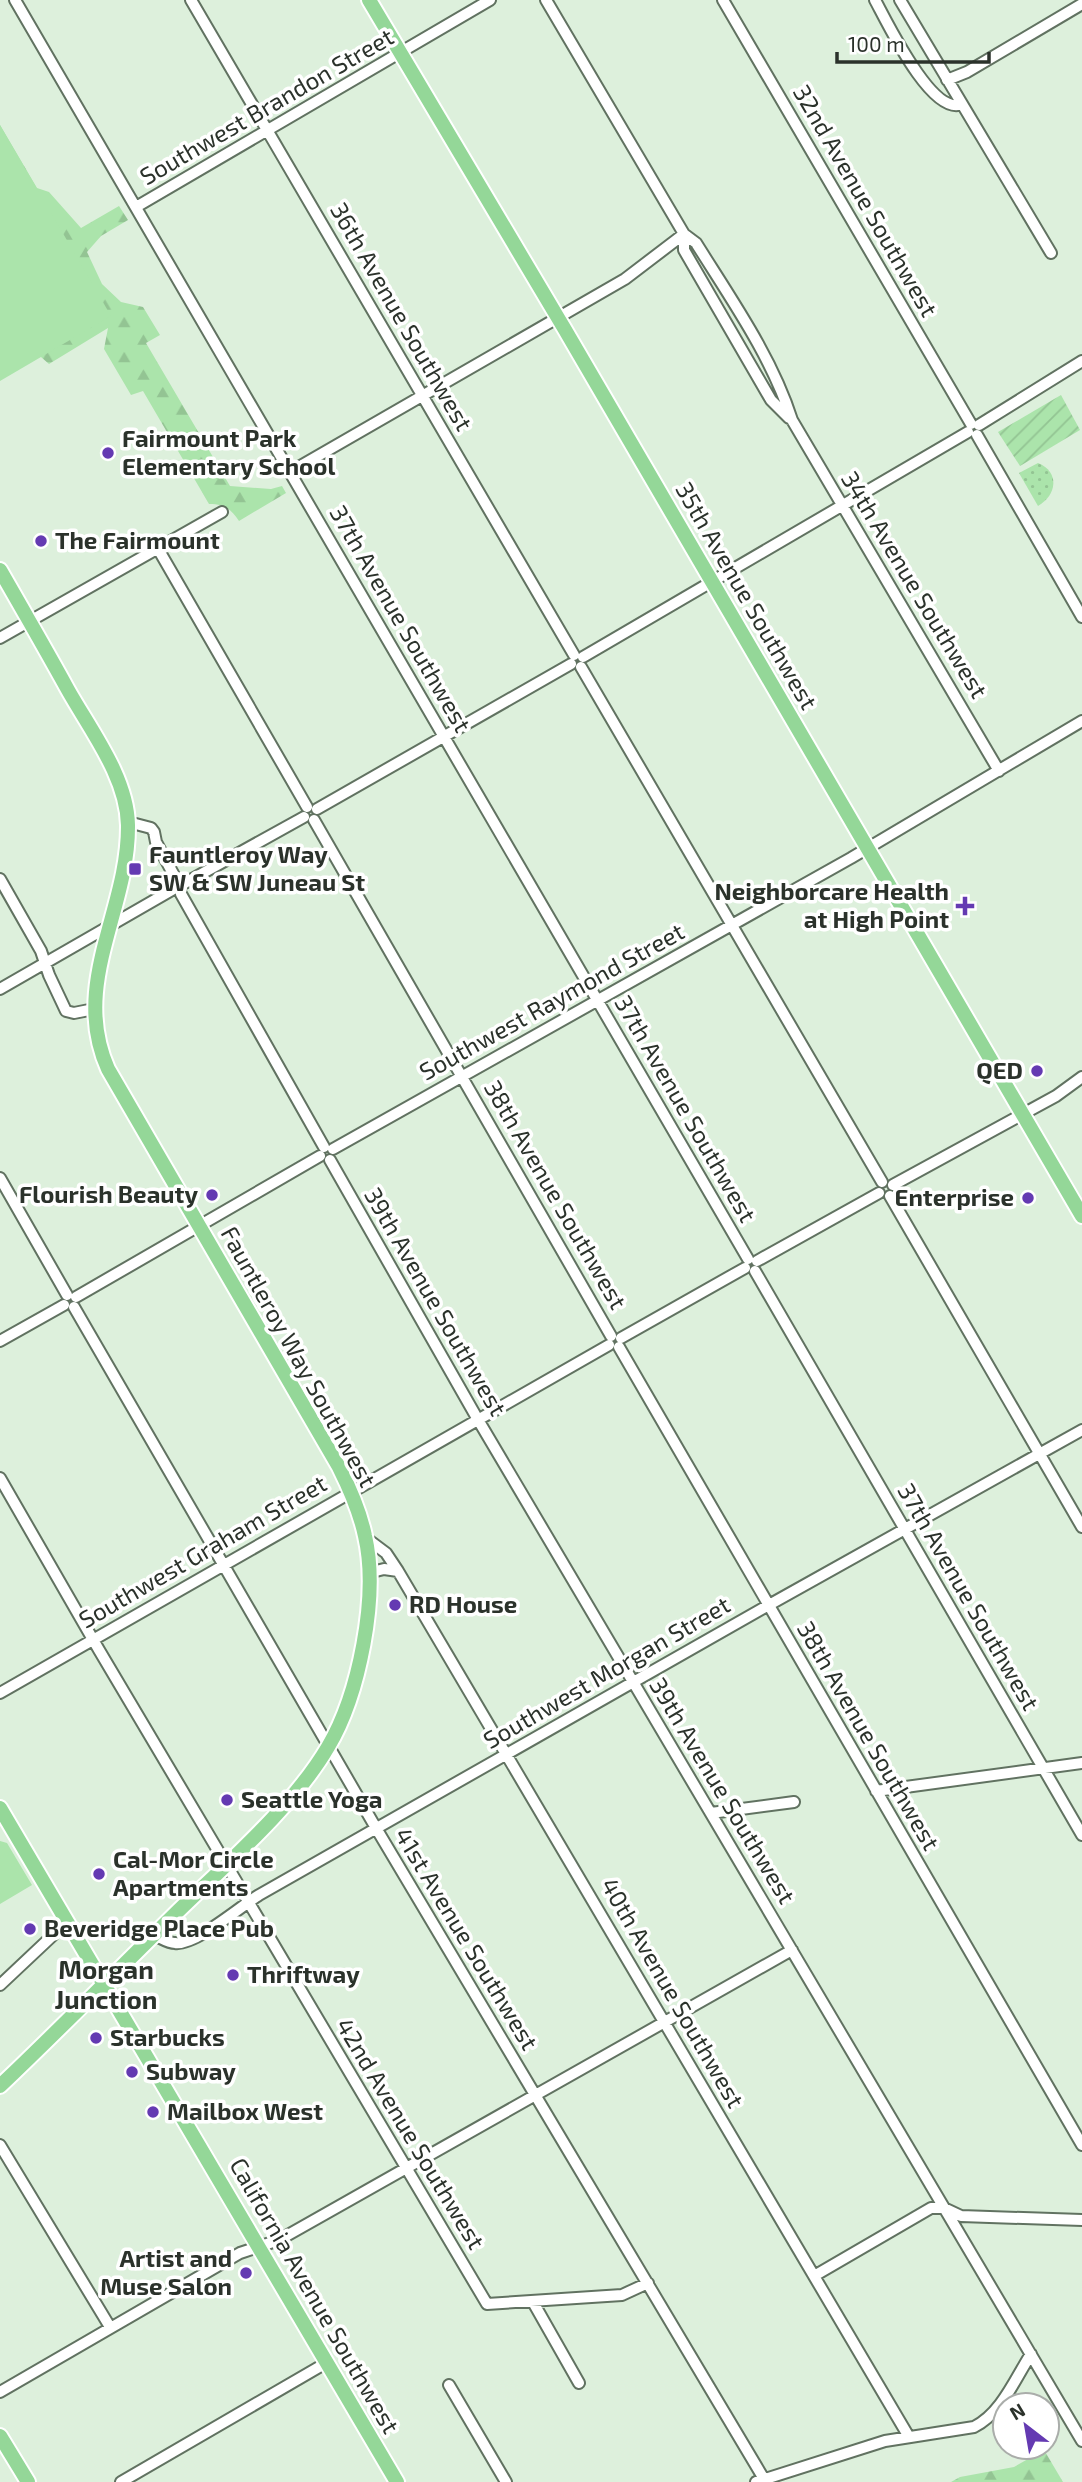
<svg xmlns="http://www.w3.org/2000/svg" width="1082" height="2482" font-family="'Exo 2',sans-serif">
<style>
.grass{fill:url(#grass-dots)}
.forest{fill:url(#forest-firs)}
.park{fill:#abe4ab}
.garden{fill:url(#garden-furrows)}
.lines{fill:none;stroke-linecap:round;stroke-linejoin:round}
.minor-casing{stroke:#617261;stroke-width:14}
.major-casing{stroke:#fff;stroke-width:18}
.minor{stroke:#fff;stroke-width:10}
.major{stroke:#94d798;stroke-width:14}
.poi-dot{fill:#643ab2;stroke:#fff;stroke-width:2.5}
.labels{text-anchor:middle;stroke-width:7;stroke-linejoin:round;paint-order:stroke}
.street-label{font-size:24px;fill:#2b322b;stroke:#fff}
.poi-label{font-size:24px;font-weight:bold;fill:#2b322b;stroke:#fff;text-anchor:start}
.neighbourhood-label{font-size:26px;font-weight:bold;fill:#2b322b;stroke:#fff}
</style>
<defs>
<pattern id="grass-dots" width="8" height="8" patternUnits="userSpaceOnUse" patternTransform="scale(1.75)"><rect width="8" height="8" fill="#abe4ab"/><path d="M2 2h.1M6 6h.1" fill="none" stroke="#93c493" stroke-width="1.8" stroke-linecap="round"/></pattern>
<pattern id="forest-firs" width="22" height="20" patternUnits="userSpaceOnUse" patternTransform="scale(1.75)"><rect width="22" height="20" fill="#abe4ab"/><path d="M5 1l3.5 6h-7zM16 11l3.5 6h-7z" fill="#93c493"/></pattern>
<pattern id="garden-furrows" width="10" height="10" patternUnits="userSpaceOnUse" patternTransform="scale(1.75)"><rect width="10" height="10" fill="#abe4ab"/><path d="M-1 1l2-2M0 10L10 0M9 11l2-2" fill="none" stroke="#93c493"/></pattern>
</defs>
<rect width="100%" height="100%" fill="#ddf0dc"/>
<path class="grass" d="M1038,463c22,9 19,32 0,43l-19,-33z"/>
<path class="forest" d="M0,125l37,63 12,4 32,36 38,-22 9,14 -27,16 -14,16 15,32 19,18 22,5 17,28 -14,8 84,143 41,3 11,-3 4,7 -47,28c-8,-12 -15,-17 -30,-17l-66,-113 -12,4 -27,-46 4,-21 -59,36 -8,-7 -41,-126z
M1044,2450l19,32h-112l9,-5 54,-10z"/>
<path class="park" d="M0,125l111,191 -111,65z
M0,1841l7,2 25,42 -32,19z"/>
<path class="garden" d="M1061,395l19,35 -60,36 -22,-34z"/>
<g class="lines">
<g class="minor-casing">
<path id="minor" d="M15,0l733,1259
M191,0l383,655
M546,0l138,234 12,9c35,56 76,114 96,177l207,351
M723,0l248,424
M875,0c12,22 57,117 87,104
M900,0l151,253
M947,80l20,-8 115,-68
M136,207l354,-207
M684,234v16l87,150 18,18
M979,425l103,-64
M977,435l105,182
M290,472l335,-193 59,-45
M157,547l150,260
M0,638l222,-126
M583,657l385,-225
M581,667l301,515
M317,809l254,-145
M314,820l297,516
M128,822l23,6 3,4 2,10 20,37
M0,879l41,72 8,24 17,36 8,2 20,-4
M185,883l119,-66
M181,894l143,253
M0,989l172,-99
M333,1149l518,-291 231,-137
M330,1160l147,258 605,1023
M0,1178l67,117
M893,1185l163,-89 26,-19
M890,1196l192,331
M757,1261l122,-68
M755,1271l327,564
M76,1297l244,-141
M74,1307l302,521 388,651
M621,1338l124,-70
M0,1341l64,-36
M619,1347l463,798
M0,1478l99,172 388,654 135,-9 26,-12
M366,1538l20,15 12,18 511,866
M368,1573l16,-4 14,2
M0,1693l609,-348
M876,1791l206,-28
M711,1813l83,-11
M154,1935c7,3 14,8 21,8 20,3 66,-37 84,-48l501,-285 322,-180
M0,1985l67,-63
M0,2145l110,182
M814,2276l117,-68h13l17,8 121,4
M533,2302l46,81
M449,2385l57,97
M0,2392l240,-139 39,-13 513,-290
M121,2482l205,-119
M756,2482l129,-41 89,-14c27,-13 41,-48 57,-73"/>
</g>
<g class="major-casing">
<path id="major" d="M369,0l195,328 518,888
M0,570c23,40 46,80 68,120 23,41 59,87 60,135 1,85 -58,159 -20,244l231,398c11,22 21,45 26,69 14,60 -6,159 -37,211 -35,60 -104,119 -154,168 -58,57 -115,115 -174,171
M0,1808l397,674
M0,2436l28,46"/>
</g>
<use href="#minor" class="minor"/>
<use href="#major" class="major"/>
</g>
<g class="poi-dot">
<circle cx="108" cy="453" r="7"/>
<circle cx="41" cy="541" r="7"/>
<rect x="128" y="862" width="14" height="14" rx="3.5"/>
<path d="M961.5 895.5h7v7h7v7h-7v7h-7v-7h-7v-7h7z"/>
<circle cx="1037" cy="1071" r="7"/>
<circle cx="212" cy="1195" r="7"/>
<circle cx="1028" cy="1198" r="7"/>
<circle cx="395" cy="1605" r="7"/>
<circle cx="227" cy="1800" r="7"/>
<circle cx="99" cy="1874" r="7"/>
<circle cx="30" cy="1929" r="7"/>
<circle cx="233" cy="1975" r="7"/>
<circle cx="96" cy="2038" r="7"/>
<circle cx="132" cy="2072" r="7"/>
<circle cx="153" cy="2112" r="7"/>
<circle cx="246" cy="2273" r="7"/>
</g>
<g class="labels">
<g class="street-label">
<text transform="translate(267 107) rotate(-30)" y="8">Southwest Brandon Street</text>
<text transform="translate(865 201) rotate(60)" y="8">32nd Avenue Southwest</text>
<text transform="translate(401 317) rotate(60)" y="8">36th Avenue Southwest</text>
<text transform="translate(914 585) rotate(59)" y="8">34th Avenue Southwest</text>
<text transform="translate(746 596) rotate(60)" y="8">35th Avenue Southwest</text>
<text transform="translate(400 619) rotate(60)" y="8">37th Avenue Southwest</text>
<text transform="translate(552 1002) rotate(-29)" y="8">Southwest Raymond Street</text>
<text transform="translate(685 1109) rotate(60)" y="8">37th Avenue Southwest</text>
<text transform="translate(555 1195) rotate(60)" y="8">38th Avenue Southwest</text>
<text transform="translate(435 1302) rotate(60)" y="8">39th Avenue Southwest</text>
<text transform="translate(298 1357) rotate(61)" y="8">Fauntleroy Way Southwest</text>
<text transform="translate(203 1552) rotate(-30)" y="8">Southwest Graham Street</text>
<text transform="translate(968 1597) rotate(60)" y="8">37th Avenue Southwest</text>
<text transform="translate(607 1673) rotate(-30)" y="8">Southwest Morgan Street</text>
<text transform="translate(868 1736) rotate(60)" y="8">38th Avenue Southwest</text>
<text transform="translate(722 1791) rotate(59)" y="8">39th Avenue Southwest</text>
<text transform="translate(466 1939) rotate(59)" y="8">41st Avenue Southwest</text>
<text transform="translate(672 1993) rotate(60)" y="8">40th Avenue Southwest</text>
<text transform="translate(410 2134) rotate(59)" y="8">42nd Avenue Southwest</text>
<text transform="translate(314 2296) rotate(60)" y="8">California Avenue Southwest</text>
</g>
<g class="poi-label">
<text x="122" y="447">Fairmount Park<tspan x="122" dy="28">Elementary School</tspan></text>
<text x="55" y="549">The Fairmount</text>
<text x="149" y="863">Fauntleroy Way<tspan x="149" dy="28">SW &amp; SW Juneau St</tspan></text>
<text x="949" y="900" text-anchor="end">Neighborcare Health<tspan x="949" dy="28">at High Point</tspan></text>
<text x="1023" y="1079" text-anchor="end">QED</text>
<text x="198" y="1203" text-anchor="end">Flourish Beauty</text>
<text x="1014" y="1206" text-anchor="end">Enterprise</text>
<text x="409" y="1613">RD House</text>
<text x="241" y="1808">Seattle Yoga</text>
<text x="113" y="1868">Cal-Mor Circle<tspan x="113" dy="28">Apartments</tspan></text>
<text x="44" y="1937">Beveridge Place Pub</text>
<text x="247" y="1983">Thriftway</text>
<text x="110" y="2046">Starbucks</text>
<text x="146" y="2080">Subway</text>
<text x="167" y="2120">Mailbox West</text>
<text x="232" y="2267" text-anchor="end">Artist and<tspan x="232" dy="28">Muse Salon</tspan></text>
</g>
<g class="neighbourhood-label">
<text x="106" y="1979">Morgan<tspan x="106" dy="30">Junction</tspan></text>
</g>
</g>
<g transform="translate(1026 2426) rotate(329)"><circle r="33" fill="#ffffff" stroke="#aaadaa" stroke-width="2"/>
<path d="M0-5L12 26L0 18L-12 26Z" fill="#643ab2"/>
<text y="-10" font-size="19" font-weight="bold" text-anchor="middle" fill="#2b322b">N</text>
</g>
<path d="M837 52v10h152v-10" fill="none" stroke="#2b322b" stroke-width="3.5"/>
<text x="848" y="52" font-size="21" fill="#2b322b" stroke="#ffffff" stroke-width="5" paint-order="stroke">100 m</text>
</svg>
